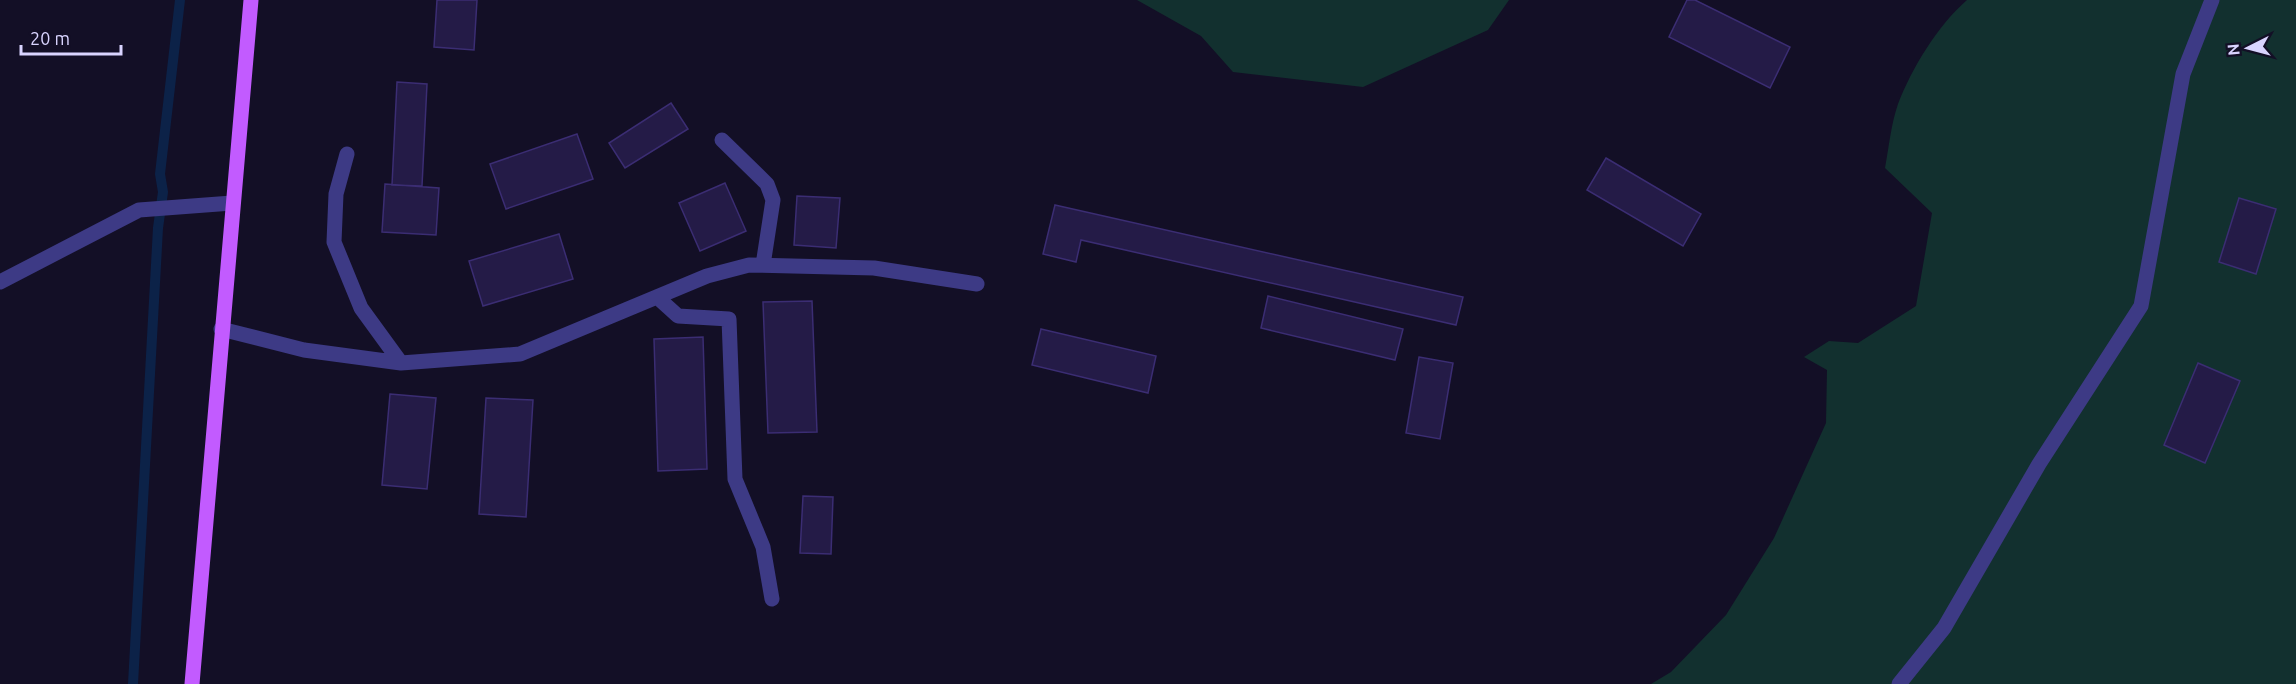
<svg xmlns="http://www.w3.org/2000/svg" width="2296" height="684" font-family="Ubuntu,sans-serif">
<style>
.green{fill:#12302f}
.lines{fill:none;stroke-linecap:round;stroke-linejoin:round}
.stream{stroke:#0c2248;stroke-width:10}
.building{fill:#241b47;stroke:#3b2d73;stroke-width:1.5}
.minor{stroke:#3d3a85;stroke-width:15}
.major{stroke:#c25bff;stroke-width:15}
</style>
<rect width="100%" height="100%" fill="#130f26"/>
<path class="green" d="M1137,0h372l-21,30 -125,57 -130,-15 -32,-36z
M1967,0h329v684h-645l20,-12 55,-57 48,-77 52,-115 1,-53 -23,-13 25,-16 29,2 58,-37 16,-93 -47,-45c4,-21 6,-44 13,-64 14,-36 40,-79 69,-104z"/>
<g class="lines">
<path class="stream" d="M133,684l25,-456 5,-36 -3,-18 20,-174"/>
</g>
<path class="building" d="M437,0h40l-3,50 -40,-3z
M1687,0h8l95,47 -20,41 -101,-51z
M397,82l30,2 -5,102 -30,-1z
M671,103l17,26 -63,39 -16,-25z
M577,134l16,45 -87,30 -16,-45z
M1606,158l95,56 -18,32 -96,-56z
M725,183l21,48 -46,20 -21,-48z
M385,184l54,4 -3,47 -54,-3z
M797,196l43,2 -4,50 -42,-3z
M2239,198l37,11 -20,65 -37,-12z
M1055,205l408,92 -7,28 -375,-85 -5,22 -33,-8z
M559,234l14,45 -90,27 -14,-45z
M1268,296l135,33 -8,31 -134,-32z
M812,301l5,131 -49,1 -5,-131z
M1041,329l115,27 -8,37 -116,-28z
M703,337l4,132 -49,2 -4,-132z
M1419,357l34,6 -13,76 -34,-6z
M2198,363l42,18 -35,82 -41,-18z
M390,394l46,4 -9,91 -45,-4z
M486,398l47,2 -7,117 -47,-3z
M803,496l30,1 -2,57 -31,-1z"/>
<g class="lines">
<path class="minor" d="M722,140l45,44 6,16 -10,65
M347,154l-11,40 -2,48 27,66 40,55
M0,282l139,-72 93,-7
M657,297l21,19 51,3 6,160 28,68 9,52
M221,329l83,21 97,13 119,-9 187,-78 42,-11 125,3 103,16
M1899,684l45,-56 95,-164 102,-158 42,-232 29,-74"/>
<path class="major" d="M192,684l59,-684"/>
</g>
<g transform="translate(2248 48) rotate(264)" stroke="#130f26" stroke-width="4.5" paint-order="stroke">
<path d="M0-4.5L10 22L0 15L-10 22Z" fill="#d9d4ff"/>
<text y="-9" font-size="16" font-weight="bold" text-anchor="middle" fill="#d9d4ff">N</text>
</g>
<path d="M21 45v9h100v-9" fill="none" stroke="#d9d4ff" stroke-width="3"/>
<text x="30" y="45" font-size="18" fill="#d9d4ff" stroke="#130f26" stroke-width="4.5" paint-order="stroke">20 m</text>
</svg>
